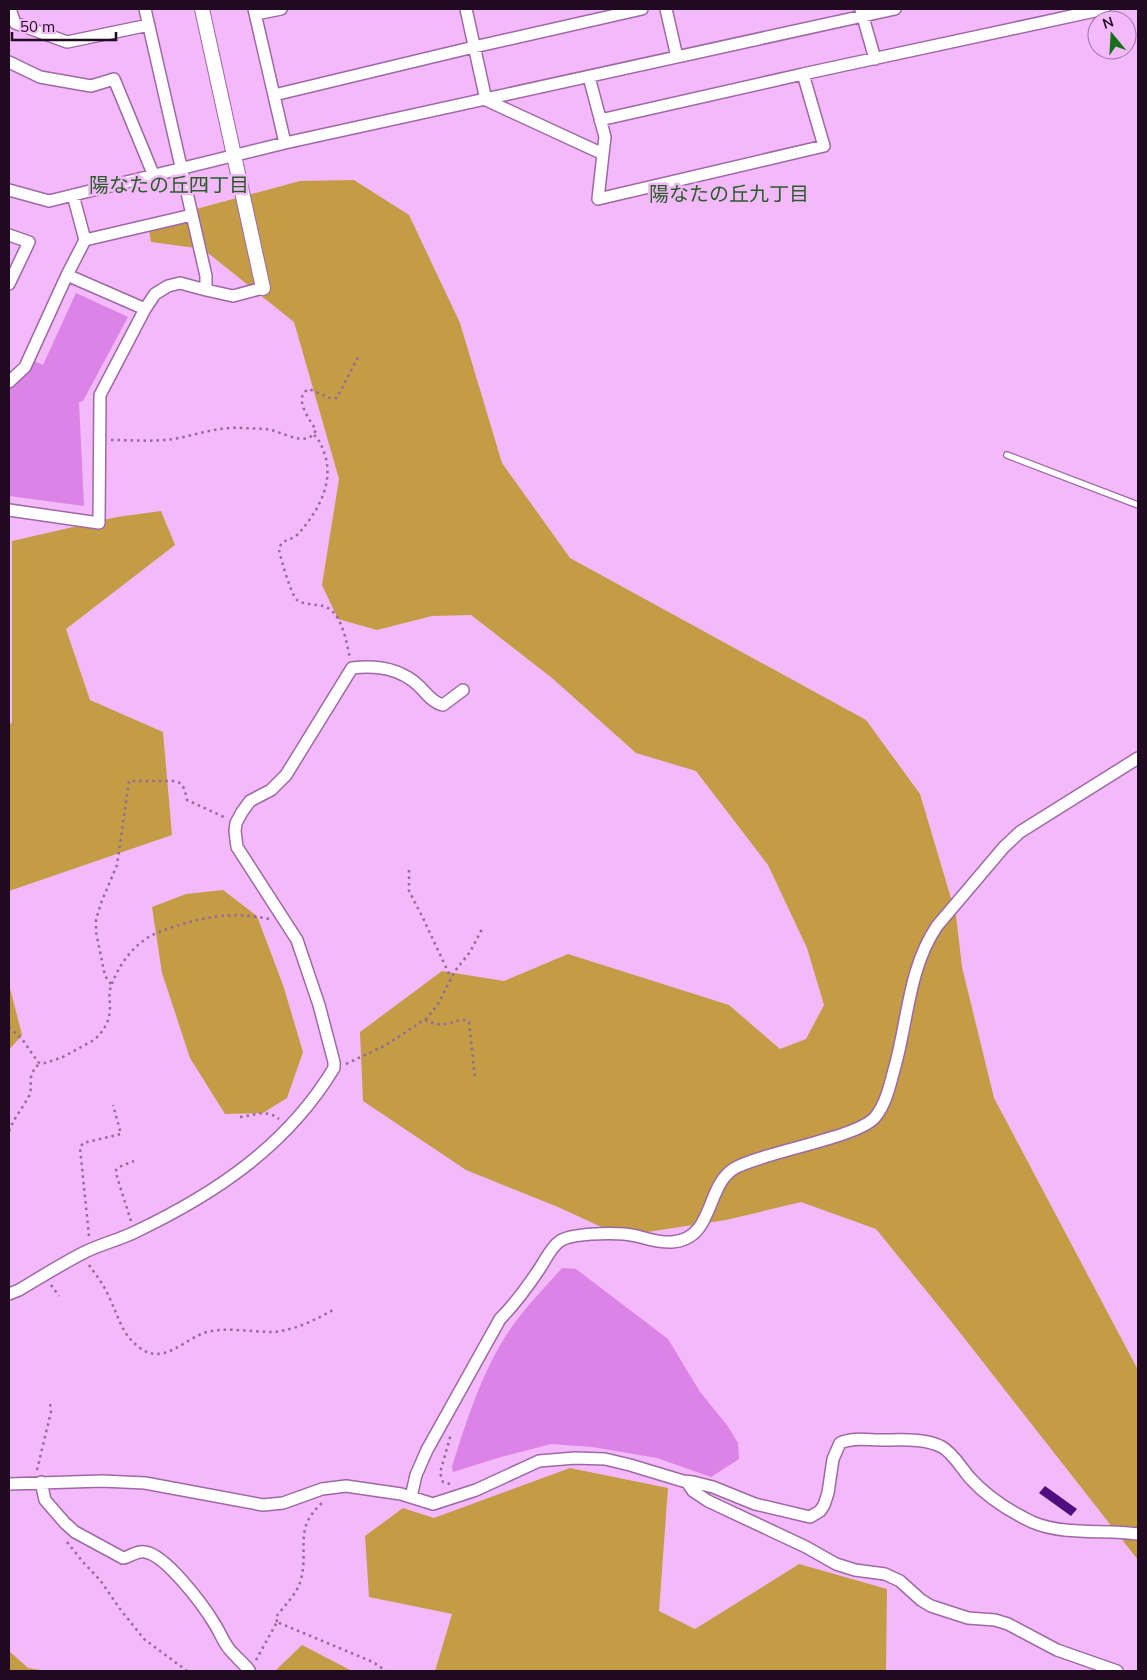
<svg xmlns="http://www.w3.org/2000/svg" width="1147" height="1680" font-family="Mulish,'Noto Sans JP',sans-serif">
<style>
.green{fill:#c59c46}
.water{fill:#db83e6}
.building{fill:#4c0f7d}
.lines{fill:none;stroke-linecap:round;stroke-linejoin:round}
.service-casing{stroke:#9e68a5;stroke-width:8}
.minor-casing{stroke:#9e68a5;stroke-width:14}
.tertiary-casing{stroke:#9e68a5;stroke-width:16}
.path{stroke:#936a98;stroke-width:2.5;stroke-dasharray:2.5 4;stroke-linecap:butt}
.service{stroke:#fff;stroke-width:5.5}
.minor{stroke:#fff;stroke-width:11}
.tertiary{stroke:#fff;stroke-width:14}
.labels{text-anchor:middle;stroke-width:5;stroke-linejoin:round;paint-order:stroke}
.neighbourhood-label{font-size:20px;fill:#295c27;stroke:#f3b9fa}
</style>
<rect width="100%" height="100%" fill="#f3b9fa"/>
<path class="green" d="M354,180l55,35 51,108 42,140 68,95 296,162 54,74 36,121 6,52 32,131 144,272v190l-188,-240 -74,-91 -75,-27 -75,18 -105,16 -63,-29 -92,-37 -103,-69 -3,-69 82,-61 62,10 64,-27 161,51 51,44 26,-10 18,-34 -17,-57 -39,-83 -72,-94 -60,-18 -84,-75 -81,-63 -39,1 -55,14 -39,-11 -16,-34 17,-106 -45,-157 -91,-73 -52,-7 -3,-20 152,-41z
M161,511l14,34 -109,84 24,71 73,32 9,103 -163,56v-165l3,-4v-181l105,-24z
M223,890l34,26 26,69 20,67 -16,46 -24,15 -38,1 -35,-56 -28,-85 -10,-66 34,-13z
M9,984l13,51 -13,15z
M570,1468l98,20 -9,123 36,18 104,-65 88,25 -1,82h-451l17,-57 -83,-17 -4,-61 38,-28 31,10z
M302,1645l50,26h-77z
M9,1651l19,17 19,3h-38z"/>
<path class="water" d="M76,293l52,24 -45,84 -4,1 5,104 -75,-10v-106l22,-22 3,-7 9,4z
M562,1268l14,1 92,70 32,53 27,33 11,18 1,16 -28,18 -54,-19 -65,-11 -41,-3 -50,13 -48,15 -1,-5c17,-54 35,-112 72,-156 12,-15 25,-28 38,-43z"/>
<path class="building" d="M1045,1486l32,23 -6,7 -32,-23z"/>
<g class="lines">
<g class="service-casing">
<path id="service" d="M1007,455l131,50"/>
</g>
<g class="minor-casing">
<path id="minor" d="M10,9l5,14 52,19 82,-17
M254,9l31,134
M466,9l20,91 117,54 -5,45 226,-53 -21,-72 301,-65
M666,9l11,48
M861,10l14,49
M256,14l25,-5
M9,62l31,15 51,9 23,-7 40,97
M589,77l16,60 -2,17
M274,95l200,-48 168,-38
M600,120l203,-46
M9,190l40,11 236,-58 610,-134
M9,235l20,7 -20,42
M85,240l107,-25
M67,275l78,34
M206,290l27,6 30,-8
M9,382l16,-15 42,-92 18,-35 -12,-45
M9,510l90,13 1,-128 45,-86 10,-15 13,-8 12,-3 26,7v-14l-61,-267
M9,1294l10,-4c22,-13 44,-27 66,-38 16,-8 34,-12 50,-20 80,-38 152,-86 199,-164v-6l-15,-57 -22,-65 -60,-93 -2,-16 1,-8 6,-11 8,-11 21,-11 15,-15 66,-107c25,-3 48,0 67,18 7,7 14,17 24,19l20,-15
M41,1482l4,18 20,23 10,9 48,26c8,-1 13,-8 22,-6 21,3 58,53 69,71 6,9 9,19 16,27 6,7 13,13 19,20l-1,1
M687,1482l6,9 15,10 98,46 30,17 19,6 30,4 15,7 21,19 10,6 37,12 27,2 13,4 49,26 60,21
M9,1484l93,-3 43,2 118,22 20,-2 39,-14 24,-3 55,8 32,10 43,-14 63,-29 36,-3 30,1 25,6 53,16 10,1 20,5 42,17 55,13 10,-6 4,-6 4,-12 5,-34 7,-16c13,-6 28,-3 42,-3 19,0 43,-2 60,7 11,6 20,22 28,31 18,20 39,33 62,44 33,14 72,7 106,12
M411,1497l5,-22 11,-25 73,-131c16,-16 28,-33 40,-51 6,-9 11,-21 20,-27 12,-8 50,-8 64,-7 17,1 29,9 48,8 43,-3 33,-57 63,-74 28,-16 127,-31 141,-52 10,-13 14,-31 18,-46 14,-48 14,-101 43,-144l67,-79 16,-15 118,-74"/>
</g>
<g class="tertiary-casing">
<path id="tertiary" d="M202,9l61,279"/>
</g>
<path class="path" d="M314,435c6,5 8,12 11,20 9,29 -8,58 -27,79 -6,7 -17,4 -19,16 2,9 12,45 18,50 7,5 19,4 26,6 19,5 23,35 27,52
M111,440c21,0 42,2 62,-1 24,-4 46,-13 71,-11 9,1 19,0 27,2 13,3 37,18 45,0 -6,-10 -24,-33 -7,-41l21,9h7l21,-41
M409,870v21l13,25 29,62
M111,984l-6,-8 -9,-44v-12l5,-17 16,-38 12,-84h46c9,2 10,10 12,19l39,18
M425,1020c7,3 12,5 20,4 9,-1 16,-7 24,-2l6,56
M9,1027l13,12 16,23 4,2 21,-7 31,-17c10,-9 16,-19 16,-33 0,-8 -2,-15 2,-23 5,-15 18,-34 31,-43 7,-6 16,-9 24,-12 33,-12 67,-18 102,-10
M346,1064l40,-19 41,-27 11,-14 17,-33 15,-19 12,-23
M240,1117c15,-2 27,-8 39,2
M9,1131c5,-13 13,-22 20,-35 3,-6 1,-12 2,-19 1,-6 5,-9 8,-14
M131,1221l-14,-44 -1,-7 3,-3 15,-6
M89,1236l-9,-88 3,-5 38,-9 -8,-29
M89,1265c7,10 15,20 20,32 10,20 12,37 31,51 24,18 45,-10 67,-16 20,-5 44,0 65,0 21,-1 43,-12 61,-22
M51,1285l8,11
M37,1470l14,-58 -1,-9
M450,1484l-7,-2 -3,-9 11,-39
M67,1542l16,20 17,18 20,29 24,30 43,32
M277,1622l-1,-5c8,-11 22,-24 25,-38 8,-31 -8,-50 21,-76
M256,1660l21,-38 96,40 13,9"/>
<use href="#service" class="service"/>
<use href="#minor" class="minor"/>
<use href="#tertiary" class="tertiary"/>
</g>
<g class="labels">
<g class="neighbourhood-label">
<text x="169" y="192">陽なたの丘四丁目</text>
<text x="729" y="201">陽なたの丘九丁目</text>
</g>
</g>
<rect width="1147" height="1680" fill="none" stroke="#1f0a22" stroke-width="20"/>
<g transform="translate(1112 35) rotate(342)"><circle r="24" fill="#f3b9fa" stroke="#9e73a4"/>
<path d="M0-4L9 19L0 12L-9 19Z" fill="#196f19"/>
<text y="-8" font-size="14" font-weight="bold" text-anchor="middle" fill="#1f0a22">N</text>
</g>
<path d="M12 32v8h104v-8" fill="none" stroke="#1f0a22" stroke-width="2.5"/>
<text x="20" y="32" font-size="15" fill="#1f0a22" stroke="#f3b9fa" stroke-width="4" paint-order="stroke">50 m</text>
</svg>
